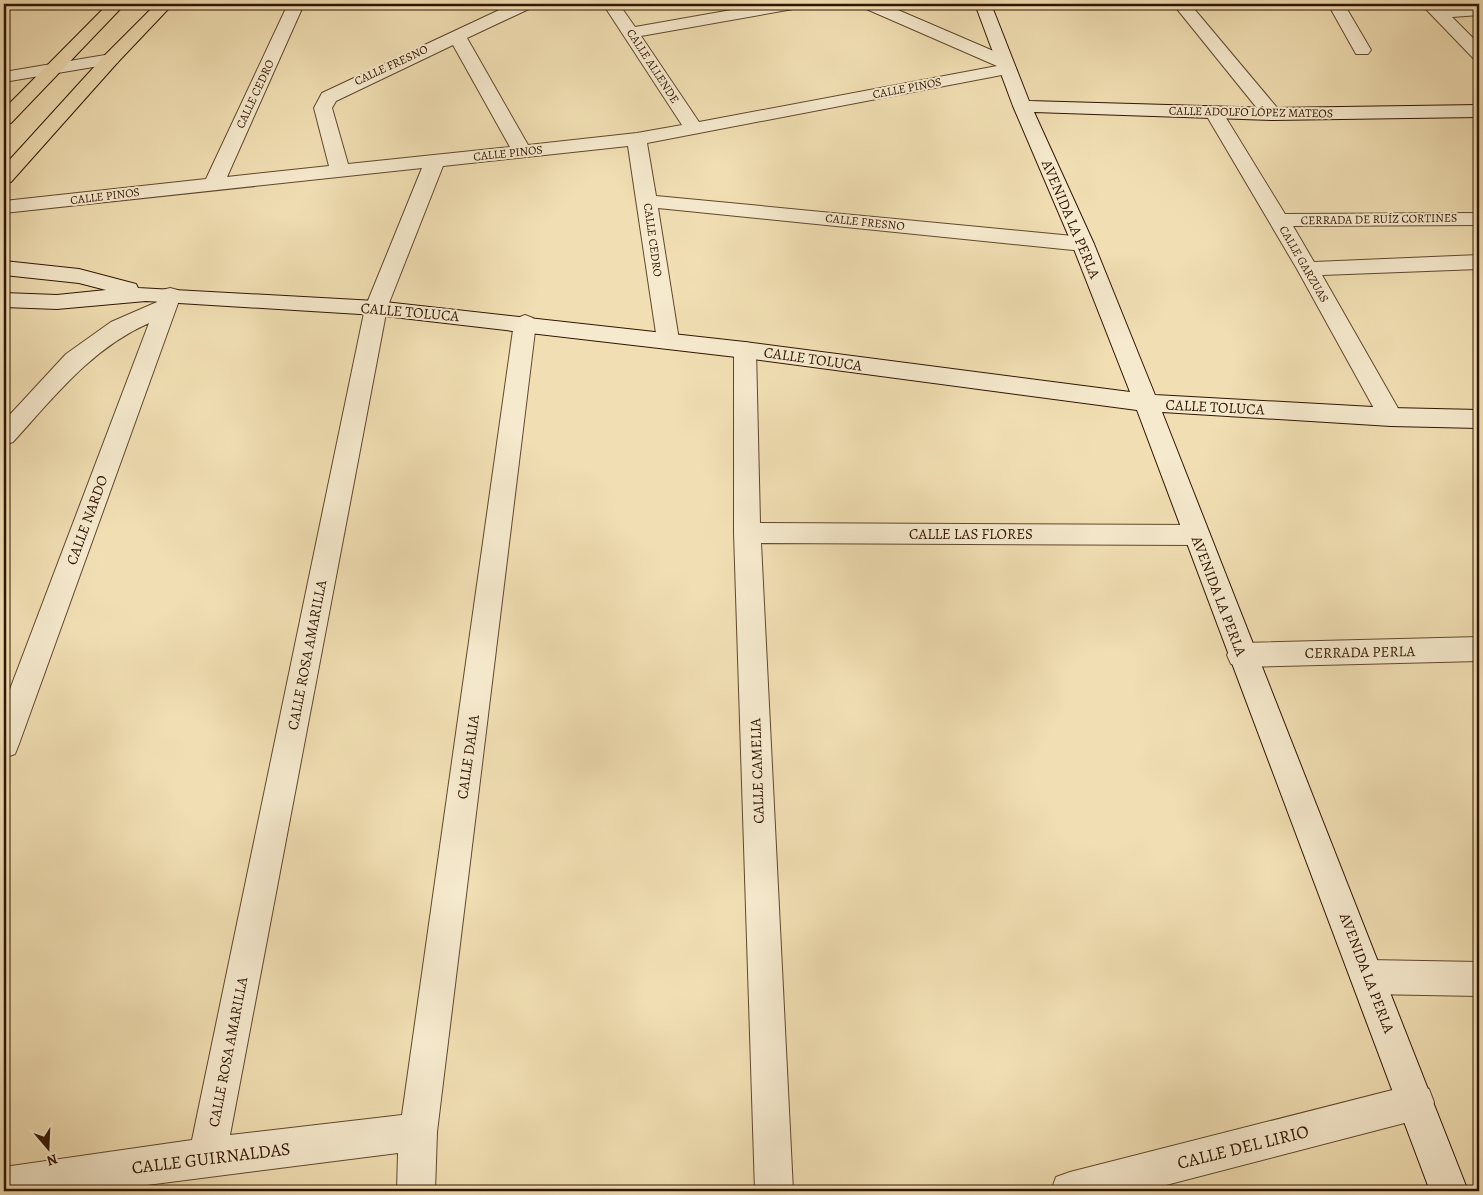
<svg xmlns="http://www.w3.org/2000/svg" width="1483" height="1195" font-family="Alegreya,serif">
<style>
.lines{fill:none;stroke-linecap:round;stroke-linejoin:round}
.street-casing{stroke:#60482d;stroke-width:2}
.secondary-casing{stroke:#301500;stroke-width:2}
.primary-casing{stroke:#301500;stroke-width:2}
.street{fill:#f6eace;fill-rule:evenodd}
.secondary{fill:#f6eace;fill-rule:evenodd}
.primary{fill:#f1dfb3;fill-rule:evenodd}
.labels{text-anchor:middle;stroke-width:4;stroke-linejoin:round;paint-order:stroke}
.far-street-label{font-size:12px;fill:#301500;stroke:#f6eace}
.street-label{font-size:15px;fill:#301500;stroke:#f6eace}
.near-street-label{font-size:18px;fill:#301500;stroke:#f6eace}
</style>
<rect width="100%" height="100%" fill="#f1dfb3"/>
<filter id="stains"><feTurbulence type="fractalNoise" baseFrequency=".004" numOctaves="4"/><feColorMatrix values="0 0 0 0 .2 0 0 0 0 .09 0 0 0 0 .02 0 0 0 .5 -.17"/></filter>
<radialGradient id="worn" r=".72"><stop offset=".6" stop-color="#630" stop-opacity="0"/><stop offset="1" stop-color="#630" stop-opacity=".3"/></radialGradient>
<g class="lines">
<g class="street-casing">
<path id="street" d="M288,4h16l-77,173 102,-11 -15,-58 8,-15 190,-89h21l-2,4 -64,30 61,107 109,-12 45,-8 -79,-121h16l16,23 131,-23h35l-2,4 -6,1 -152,27 58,86 298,-56 -133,-58 -2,-4h22l128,55 4,10 -3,4 -6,1 -360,69 9,53 427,41 7,2 4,5 -4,5 -7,2 -425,-43 21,132 -3,5 -8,3 -8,-3 -3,-5 -29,-194 -185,20 -56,142 -157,827 172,-20 112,-792 3,-5 8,-3 8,3 3,5 -99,809 -2,59h-38l1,-38 -298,38h-96v-24l188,-27 173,-832 57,-140 -418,45v-12l202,-22zM453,45l57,102 -162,17 -16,-56 4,-7z
M1173,4h17l89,106 2,4 -2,4h-14z
M1328,4h16l27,46 -3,4h-12z
M1421,4h17l4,4 37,-3v10l-27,2 27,27v15l-6,-1z
M111,54l6,1 3,4 -3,4 -113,19v-10z
M1214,107l7,2 2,4 62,101 194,-1v12l-186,1 21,36 165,-7v14l-157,6 81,142 -3,6 -9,3 -9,-3 -85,-154 -92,-156 2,-4z
M170,288l8,2 3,5 -162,449 -4,10 -11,4v-53l145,-382c-57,25 -95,74 -136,119l-9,3v-24l62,-67 45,-32 46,-20 5,-12z
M745,342l8,2 3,6 4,173 436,2 9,3 4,7 -4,7 -9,3 -435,-2 32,648h-38l-21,-658v-183l3,-6z
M1479,637v24l-238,6 -10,-3 -4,-9 4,-9 10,-3z
M1369,960l110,2v34l-110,-2 -12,-5 -5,-12 5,-12z
M1416,1084l13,5 5,13 -5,13 -13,5 -273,71h-92l5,-14 14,-5z"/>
</g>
<g class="secondary-casing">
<path id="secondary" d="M975,4h16l38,97 243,7 207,-3v12l-207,3 -238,-8 60,132 61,151 236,13 88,2v18l-88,-2 -229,-14 306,779h-38l-293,-781 -392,-52 -369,-43 -230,-14 -89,8 -53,-2v-14l53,2 49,-5 -27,-7 -75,-8v-14l75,8 57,15 2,4 238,13 369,41 385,50 -58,-148 -59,-138z"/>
</g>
<g class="primary-casing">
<path id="primary" d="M108,4h17l-114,119 -7,2v-16z
M156,4h17l-56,59 -106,119 -7,2v-18l101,-111z"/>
</g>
<use href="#street" class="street"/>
<use href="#secondary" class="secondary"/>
<use href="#primary" class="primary"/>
</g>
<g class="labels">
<g class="far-street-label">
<text transform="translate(391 65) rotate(-25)" y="4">CALLE FRESNO</text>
<text transform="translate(653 66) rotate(57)" y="4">CALLE ALLENDE</text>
<text transform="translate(907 88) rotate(-11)" y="4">CALLE PINOS</text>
<text transform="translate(255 94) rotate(-65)" y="4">CALLE CEDRO</text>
<text transform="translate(1251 112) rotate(1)" y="4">CALLE ADOLFO LÓPEZ MATEOS</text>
<text transform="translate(508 153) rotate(-6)" y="4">CALLE PINOS</text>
<text transform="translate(105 196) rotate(-7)" y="4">CALLE PINOS</text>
<text transform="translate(1379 219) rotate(-1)" y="4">CERRADA DE RUÍZ CORTINES</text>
<text transform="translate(865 222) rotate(6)" y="4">CALLE FRESNO</text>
<text transform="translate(653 240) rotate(82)" y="4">CALLE CEDRO</text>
<text transform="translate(1304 264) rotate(60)" y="4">CALLE GARZUAS</text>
</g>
<g class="street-label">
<text transform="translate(1071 219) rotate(67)" y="5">AVENIDA LA PERLA</text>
<text transform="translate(410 312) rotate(5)" y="5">CALLE TOLUCA</text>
<text transform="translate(813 359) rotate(8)" y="5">CALLE TOLUCA</text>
<text transform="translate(1215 407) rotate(3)" y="5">CALLE TOLUCA</text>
<text transform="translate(87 520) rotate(-70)" y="5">CALLE NARDO</text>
<text x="971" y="539">CALLE LAS FLORES</text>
<text transform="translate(1219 596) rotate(69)" y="5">AVENIDA LA PERLA</text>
<text transform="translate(1360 652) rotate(-1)" y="5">CERRADA PERLA</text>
<text transform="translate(307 655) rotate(-79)" y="5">CALLE ROSA AMARILLA</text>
<text transform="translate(468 757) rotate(-82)" y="5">CALLE DALIA</text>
<text transform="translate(757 771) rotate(-92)" y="5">CALLE CAMELIA</text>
<text transform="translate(1367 973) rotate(69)" y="5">AVENIDA LA PERLA</text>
<text transform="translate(228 1052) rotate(-79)" y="5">CALLE ROSA AMARILLA</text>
</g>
<g class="near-street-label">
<text transform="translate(1243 1147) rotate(-14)" y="6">CALLE DEL LIRIO</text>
<text transform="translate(211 1158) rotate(-7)" y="6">CALLE GUIRNALDAS</text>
</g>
</g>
<rect width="1483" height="1195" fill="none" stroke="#f1dfb3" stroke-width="20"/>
<rect x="5" y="5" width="1473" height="1185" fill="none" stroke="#301500" stroke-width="2.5"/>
<rect x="10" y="10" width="1463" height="1175" fill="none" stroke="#301500"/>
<g transform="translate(48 1148) rotate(161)" stroke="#f6eace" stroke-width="4" paint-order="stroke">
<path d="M0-4L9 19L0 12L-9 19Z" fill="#301500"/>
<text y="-8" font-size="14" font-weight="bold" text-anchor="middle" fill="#301500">N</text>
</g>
<rect width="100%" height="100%" filter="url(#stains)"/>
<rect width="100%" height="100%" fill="url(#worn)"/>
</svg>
